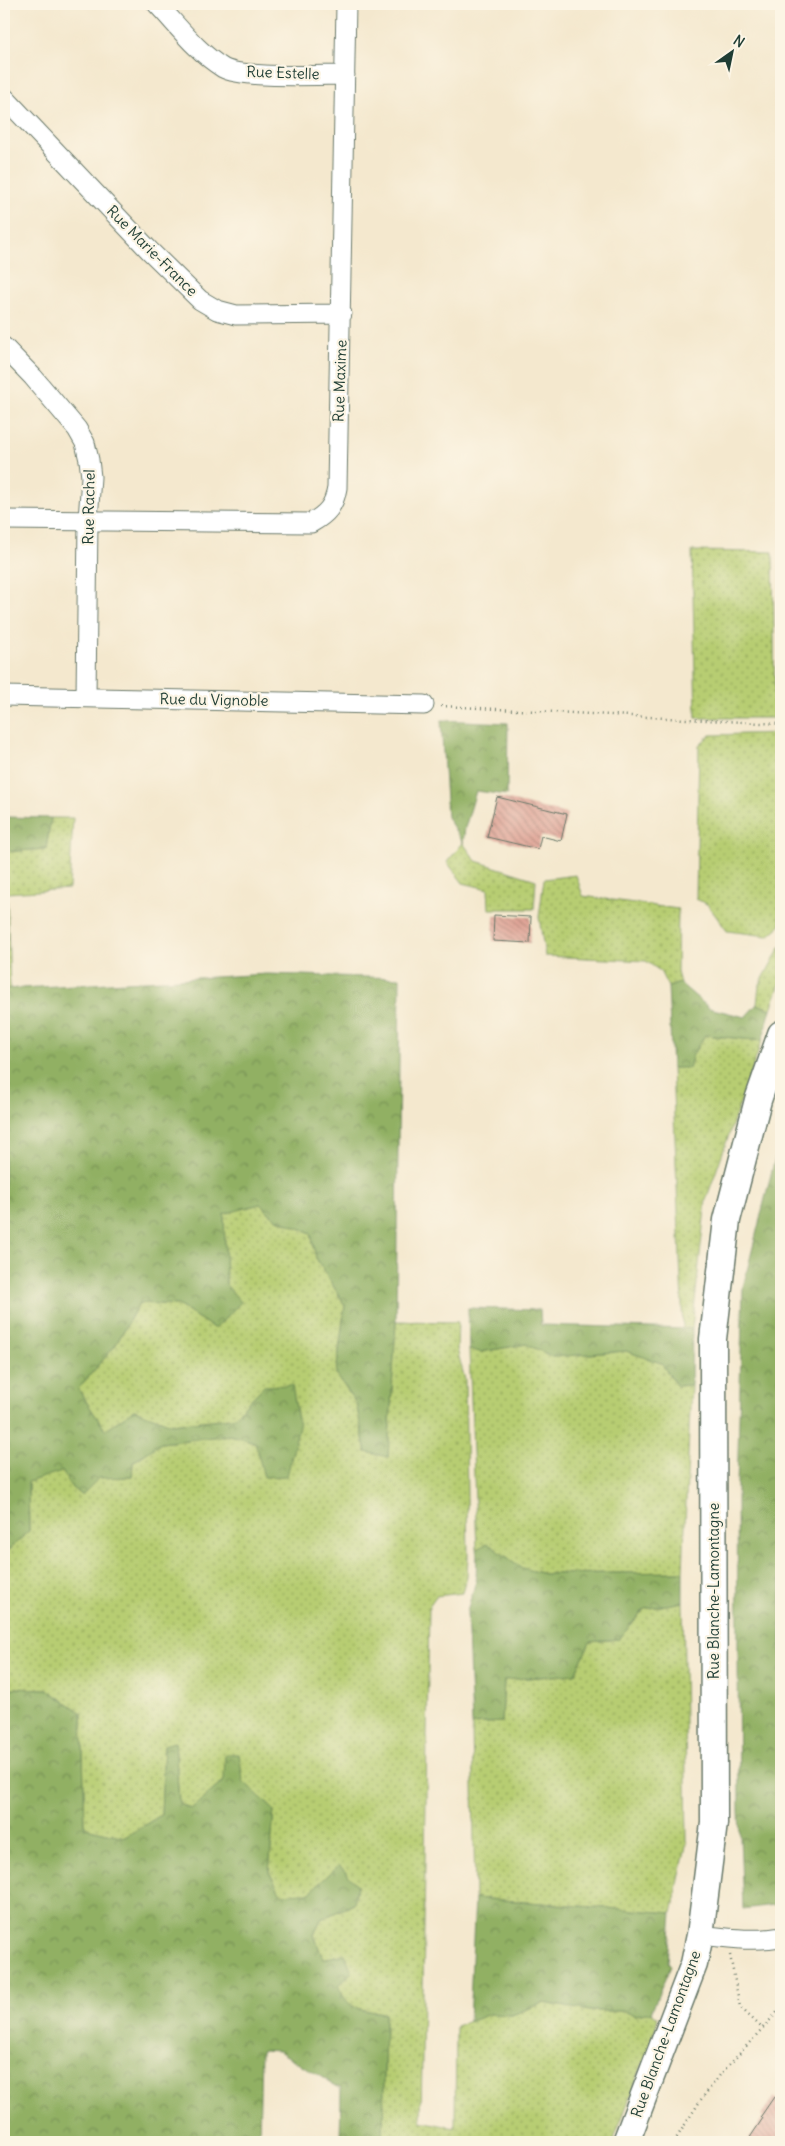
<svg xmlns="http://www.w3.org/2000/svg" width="785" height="2146" font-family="Delius,sans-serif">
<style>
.grass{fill:url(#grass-dots);stroke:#6b8553}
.forest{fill:url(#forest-crowns);stroke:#58764c}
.building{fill:url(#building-back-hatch)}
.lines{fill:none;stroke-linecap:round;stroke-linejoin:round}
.street-casing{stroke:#6a796a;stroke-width:21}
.secondary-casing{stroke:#6a796a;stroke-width:29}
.path{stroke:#6a796a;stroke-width:2.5;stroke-dasharray:1 4;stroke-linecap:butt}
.street{stroke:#fff;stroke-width:19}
.secondary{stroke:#fff;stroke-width:26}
.labels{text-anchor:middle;stroke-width:4.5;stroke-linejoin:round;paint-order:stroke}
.street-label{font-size:15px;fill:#1f3d34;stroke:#fcf5e5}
</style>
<defs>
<pattern id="grass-dots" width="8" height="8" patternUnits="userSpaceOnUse" patternTransform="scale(1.25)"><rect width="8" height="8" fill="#b7cd72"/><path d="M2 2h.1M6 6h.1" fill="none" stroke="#94a85e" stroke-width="1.8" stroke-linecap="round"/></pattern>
<pattern id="forest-crowns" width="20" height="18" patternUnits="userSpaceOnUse" patternTransform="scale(1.25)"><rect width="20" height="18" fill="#91b064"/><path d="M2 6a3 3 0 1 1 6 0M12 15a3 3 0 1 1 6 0" fill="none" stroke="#769053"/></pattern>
<pattern id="building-back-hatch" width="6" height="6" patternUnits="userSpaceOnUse" patternTransform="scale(1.25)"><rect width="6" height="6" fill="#dfa395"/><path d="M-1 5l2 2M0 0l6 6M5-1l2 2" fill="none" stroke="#b4867a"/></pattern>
</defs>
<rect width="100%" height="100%" fill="#fcf5e5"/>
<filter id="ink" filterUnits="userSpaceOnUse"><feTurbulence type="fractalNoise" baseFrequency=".02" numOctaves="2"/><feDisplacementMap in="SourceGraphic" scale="10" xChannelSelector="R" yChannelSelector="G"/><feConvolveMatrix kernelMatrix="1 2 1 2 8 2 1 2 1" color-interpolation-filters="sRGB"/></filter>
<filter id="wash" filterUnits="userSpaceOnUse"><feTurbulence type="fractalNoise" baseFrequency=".0096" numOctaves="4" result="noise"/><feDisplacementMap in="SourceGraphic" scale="20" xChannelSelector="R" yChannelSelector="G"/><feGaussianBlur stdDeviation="1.12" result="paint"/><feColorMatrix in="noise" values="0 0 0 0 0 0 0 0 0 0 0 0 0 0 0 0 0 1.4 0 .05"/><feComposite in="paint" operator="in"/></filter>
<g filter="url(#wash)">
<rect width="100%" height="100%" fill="#f4e8ce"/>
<path class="grass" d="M692,551l81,1 2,166h-79z
M781,733v192l-13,11 -41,-5 -20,-27 -11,-5 3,-154 11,-10z
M51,818h22l-4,71 -62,4 3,96h-6v-137l42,-3z
M463,843l13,18 60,19 -2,29h-45l-1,-20 -25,-6 -16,-21z
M576,875l7,21 95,13 -1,63 3,11 -12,4 -8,-16 -14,-10 -101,-5 -6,-39 5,-38z
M781,946v35l-10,28 -14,-5 2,-18z
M705,1035l57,6 -56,159 -14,129h-9l-11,-261 17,-1 4,-13z
M260,1204l15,14 36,15 5,25 29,47 -9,69 20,29 10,49 22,4 8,-135 62,1 -1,27 8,31 3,176 -1,21 -4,16 -27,3 -7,10 -8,515 34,7 1,-102 33,-12 23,1 31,-12 47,8h32l14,4 15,-3 7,5 -3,14 -42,111h-230l2,-129c-18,-2 -44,-4 -47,-28 -1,-9 5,-22 7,-31l-22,5 -9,-24 7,-16 33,-15 3,-19 -18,-20 -30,29 -28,1 -12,-23 5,-62 -32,-29 -3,-26 -15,26 -33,28 -12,-6 -4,-60 -11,2 -3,70 -36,22 -40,-9 -3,-115 -35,-24 -43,-1v-134l25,-23 -1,-49 34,-12 10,18 10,7 17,-18h33l1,-15 28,-19 69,-8 25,7 9,-56 -31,32 -62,6 -37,-14 -29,20 -27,-41 37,-43 24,-43 39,2 37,24 25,-27 -14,-17 -2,-72z
M526,1344l27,13 73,-6 35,12 16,23 14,-1 -8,187 -138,2 -23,-6 -35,-25 -10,7 -8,-200 12,2z
M683,1602l4,239 -15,72 -197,-15 -3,-174 30,-2 2,-42 71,-6 15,-32 29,-3 25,-30z"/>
<path class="forest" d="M441,720l67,3 -1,72 -31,-4 -11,37 -2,15 -16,-26z
M4,817l47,1 -5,31 -42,3z
M267,974l133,4 -4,343 -8,136 -22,-5 -10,-49 -20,-29 9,-69 -29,-47 -5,-25 -36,-15 -15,-14 -36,10 2,71 15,17 -26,27 -37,-24 -39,-2 -24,43 -37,43 27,41 29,-20 37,14 62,-6 31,-32 28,-1 7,41 -12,50 -23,1 -9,-35 -25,-7 -69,8 -28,19 -1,15 -33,1 -17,17 -10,-7 -10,-17 -34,11 1,49 -25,23v-565z
M680,983l29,25 36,9 12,-13 14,5 -9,32 -57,-6 -12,19 -4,14h-17l-4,-81z
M781,1134v770l-38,5 -4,-97 -2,-326 6,-199z
M468,1308l72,2 1,15 151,4 -1,56 -14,1 -16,-23 -35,-12 -73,6 -27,-13 -45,8 -12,-2z
M487,1543l35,25 23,6 138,-2v30l-39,7 -25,30 -29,3 -15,32 -71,6 -2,42 -30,2 -5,-113 9,-30 1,-31z
M4,1688l43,1 35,24 3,115 40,9 36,-22 3,-70 11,-3 4,61 12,6 33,-28 1,-27h14l4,27 31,29 -5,62 12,22 28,-1 30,-28 18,20 -3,19 -33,15 -7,16 9,24 22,-5 7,18 -14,13c10,26 22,25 47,28l-2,129h-43l1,-53 -62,-38 -18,-1 -2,92h-255z
M475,1898l197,15 -4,49 3,3 -20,47 -15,3 -14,-4h-32l-47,-8 -31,12 -23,-1 -20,8z"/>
<g id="blocks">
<path class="building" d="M497,797l70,17 -6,27 -20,-5 -3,13 -51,-12z
M494,915l37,2 -1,26 -37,-2z
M774,2097l7,5v40h-34l16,-24 -2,-2z"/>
</g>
</g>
<g filter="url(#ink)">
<use href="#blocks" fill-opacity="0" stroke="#6a796a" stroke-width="1"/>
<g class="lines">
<g class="street-casing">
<path id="street" d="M157,4c21,22 40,48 66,64 20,11 96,7 122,7
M4,97l146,154 50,49 17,10 19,5 106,-1
M4,347l29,30 44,52 8,14 4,17 2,17 -3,43 -2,177
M4,520l307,3c16,-9 23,-17 26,-35l9,-484
M4,696l420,9
M700,1935c27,3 54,7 81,2"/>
</g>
<g class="secondary-casing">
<path id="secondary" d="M626,2142l68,-178 6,-29 14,-112 -1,-484 14,-119 31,-120 23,-66"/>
</g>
<path class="path" d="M441,706l340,18
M730,1955l10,52 22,21
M674,2142l26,-41 20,-26 61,-67"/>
<use href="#street" class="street"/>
<use href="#secondary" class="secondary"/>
</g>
</g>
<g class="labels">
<g class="street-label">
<text transform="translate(283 73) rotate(2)" y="5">Rue Estelle</text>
<text transform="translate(152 251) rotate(45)" y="5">Rue Marie-France</text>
<text transform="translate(340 381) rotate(-88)" y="5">Rue Maxime</text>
<text transform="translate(89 507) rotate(-89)" y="5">Rue Rachel</text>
<text transform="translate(214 700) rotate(1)" y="5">Rue du Vignoble</text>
<text transform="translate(714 1591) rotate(-90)" y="5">Rue Blanche-Lamontagne</text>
<text transform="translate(666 2034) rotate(-70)" y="5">Rue Blanche-Lamontagne</text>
</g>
</g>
<rect width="785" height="2146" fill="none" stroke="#fcf5e5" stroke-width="20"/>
<g transform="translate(732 52) rotate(33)" stroke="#fcf5e5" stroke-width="4" paint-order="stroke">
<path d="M0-4L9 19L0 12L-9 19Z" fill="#1f3d34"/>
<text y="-8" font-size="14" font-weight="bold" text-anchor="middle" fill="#1f3d34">N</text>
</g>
</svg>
